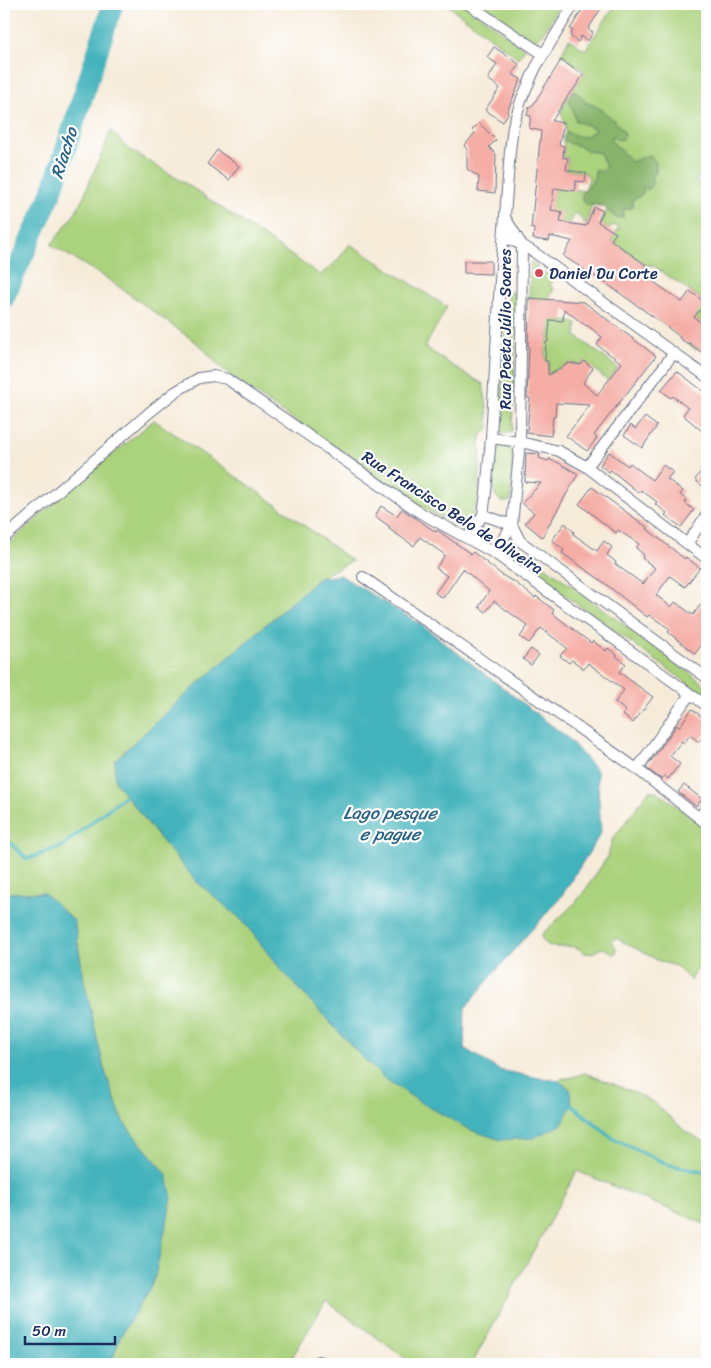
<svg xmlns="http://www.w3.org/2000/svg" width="711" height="1368" font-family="Sriracha,sans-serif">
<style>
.green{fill:#abd27d;stroke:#63806e}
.forest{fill:#88b46c;stroke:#527265}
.water{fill:#43b2bc;stroke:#2f708d}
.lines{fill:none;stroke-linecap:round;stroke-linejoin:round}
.stream{stroke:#43b2bc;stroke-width:4}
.river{stroke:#43b2bc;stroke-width:21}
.building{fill:#f5ada6;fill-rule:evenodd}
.minor-casing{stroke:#687189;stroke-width:12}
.minor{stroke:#fff;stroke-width:10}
.poi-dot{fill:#d1495b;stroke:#fff;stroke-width:2}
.labels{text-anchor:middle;stroke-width:4.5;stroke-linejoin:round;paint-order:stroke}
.poi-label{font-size:16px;fill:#1b2f5e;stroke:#fff;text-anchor:start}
.street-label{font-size:16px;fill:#1b2f5e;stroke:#fff}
.water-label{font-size:18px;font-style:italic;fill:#2b6384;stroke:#fff}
</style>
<rect width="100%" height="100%" fill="#fff"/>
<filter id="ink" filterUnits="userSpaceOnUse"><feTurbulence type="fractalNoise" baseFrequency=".02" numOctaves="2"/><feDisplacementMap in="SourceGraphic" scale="10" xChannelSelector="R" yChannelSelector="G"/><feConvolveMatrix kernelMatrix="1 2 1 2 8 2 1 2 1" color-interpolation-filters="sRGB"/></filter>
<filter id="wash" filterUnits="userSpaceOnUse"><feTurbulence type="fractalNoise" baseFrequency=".0096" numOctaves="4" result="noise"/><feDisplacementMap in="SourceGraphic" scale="20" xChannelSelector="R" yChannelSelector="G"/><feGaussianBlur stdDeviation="1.12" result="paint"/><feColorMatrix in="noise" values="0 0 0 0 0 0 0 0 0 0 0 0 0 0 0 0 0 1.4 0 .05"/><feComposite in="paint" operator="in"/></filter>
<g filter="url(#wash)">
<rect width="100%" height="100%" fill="#f6ebd9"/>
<path class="green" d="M446,4h19l60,45 -7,9z
M474,4h86c-8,12 -15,31 -28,39z
M616,4h91v161l-11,16 11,8v147l-9,13 -2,1 -8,-6 15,-20 -9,-7 12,-15 -54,-37h-6l-35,-25 8,-12 -5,-3 -6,4 -7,-7 6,-12 -4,-4 -11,-1 -6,20 -9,-12 -3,2 -4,9 -10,-2 -9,-12 -15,-25 49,6 4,-13 -3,-5 -20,-3 2,-12 -5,-1 1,-11 -1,-5c5,-10 2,-19 -2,-29l4,-11 20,-29 -24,-18 8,-15 16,11z
M111,131l16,17 61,37 132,90 15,-12 15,-19 97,63 -22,40 37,25 21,12 4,23 2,22 -7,5 -2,9c0,18 1,58 -8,73 -3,4 -9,6 -14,6 -13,-1 -24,-9 -36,-15l-180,-122 -23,-19 -18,-20 -93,-67 -57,-34 23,-30 9,-17z
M531,261l7,6 -5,8 7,4 5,-7 9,7 -4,7 4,3 -6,11 -19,-2z
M510,292l4,1 3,5 -5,132 -1,2 -4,1 -7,-1 -1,-5 9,-131z
M540,306l16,14 21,3 -1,13 42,32 -10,13 -24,-20 -2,3 -13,-1 -21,12v-14h-3l1,-13h-4l1,-6h5l1,-10z
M154,420l123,85 75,56 -33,17 -139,122 -64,60 -1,21 38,49 43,51 47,40 35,45 83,90 23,22 186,11 -11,-8 3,-3h7l16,-5 46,18 22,11 32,29 22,12v82l-130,-54 -105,193h-59l-87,-63 -38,63h-177l9,-27 34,-56 13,-106 -44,-53 -19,-53 -20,-89 -10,-59 -30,-28h-40v-345l61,-55z
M501,446l8,2 4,4 -2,47 -2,3h-8l-5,-6 -3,-6 4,-41z
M512,543l3,1 192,142v11l-200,-143 -1,-2z
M649,791h7l51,37v142l-8,-5 -8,16 -15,-15 -15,-4 -45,-24 -4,3 5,9 -3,5c-16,-15 -15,1 -29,-2 -3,-1 -6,-5 -10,-6 -13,-2 -29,6 -34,-12l35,-33 10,-13 22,-33 4,-16z"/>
<path class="forest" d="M573,90l8,6 5,7c13,1 31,20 39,30l-2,6 -5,1 -5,-4 -3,4 8,7 13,15 18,-7 7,7v11l-5,5 2,5 -5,7 -5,-3v6l-6,5 -5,2 1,7 -10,3v7l-7,1 -13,-12 -16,-1 -5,-6v-6c8,-7 13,-12 13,-23l6,1 5,-4 -6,-14 -12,-2 -8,-5 -9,-2 -7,-4 -1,-3 4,-5c14,6 17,7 29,-3l-20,-8 -7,-21z"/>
<path class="water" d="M340,575l80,49 148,114 29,33 4,62 -40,64 -50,56 -46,55 -1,40 35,22 40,8 20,3 11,8 2,16 -11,20 -28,13 -32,2 -31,-10 -50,-28 -36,-24 -23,-22 -83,-90 -35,-45 -47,-40 -43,-51 -38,-49v-21l65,-60 139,-122z
M4,893h40l30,28 10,59 20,89 19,53 44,53 5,23 -18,83 -34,56 -9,27h-107z"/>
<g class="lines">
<path class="stream" d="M4,837l23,22 34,-12 65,-52
M572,1105l40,33 57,27 38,7"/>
<path class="river" d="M4,298l47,-104 62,-190"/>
</g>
<g id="blocks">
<path class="building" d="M586,4h18l-16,25 5,3 -5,9 -7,-5 -3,6 -8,-6 3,-5 -3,-2z
M494,47l25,17 -7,10 9,5 -14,33 1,1 -5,9 -18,-12 15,-22 -12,-9 9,-15 -10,-7z
M561,60l22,15 -11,17 -1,-1 -19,30 12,2 -5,22 5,1 -1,12h5l-2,12 20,3 -1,9 -9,-1 -1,10 -21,-3 -3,22 11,2 -2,10 26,4 8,-19 9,4 -5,11 18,11 -5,7 35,25 -6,7 42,30 8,-11 16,12 -12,14 13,10v29l-18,-13 -1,1 -9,-6 1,-1 -14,-11 -59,-42 -44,-28 9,-15 -22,-5 -1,5 -16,-2 1,-10 -3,-1 10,-97 -12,-3 2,-12 -4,-1 2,-8 4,-2z
M479,123l17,17 -7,7 7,7 -1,39 -17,-2 1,-14 -12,-8v-20l-3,-3 11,-13 -3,-3z
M217,150l22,16 -10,14 -22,-16z
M464,261h27v13l-27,-1z
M529,298l55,4 72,54 -62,79 3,3 -10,13 -21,-15 24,-31 -34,-2 -1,14h-2l-2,19 -24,-3 3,-35h-3l2,-52h-1zM564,309l22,17 1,-1 15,12 -5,8 25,18 -25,32 -14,-12 10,-15 -9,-7 -3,4 -12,-2 -21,12v-14h-3l1,-19h2l2,-22 13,1z
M677,371l30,23v30l-5,7 -19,-16 5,-7 -15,-12 -2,2 -10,-8z
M645,417l12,9 -15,22 -18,-13 7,-10 4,4z
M609,452l19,14 2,-3 22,17 11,-15 10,7 -6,7 16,12 -3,4 7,5 -2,3 9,7 -13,17 -16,-12 2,-2 -12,-9 2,-2 -16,-12 -2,3 -28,-23 -2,2 -9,-7z
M526,453l14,1 -1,4 9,3 2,-3v2l7,2 21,12 -36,63 -17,-14 9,-10 -12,-10 19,-20 -16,-1z
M707,463v27l-12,-10z
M592,487l56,41 -1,1 38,30 1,-2 14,11 -15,19 -15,-11 -14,19 15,12 4,-5 18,13 14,-19v41l-12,17 -27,-22 2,-3 -21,-14 -2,2 -45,-36 -40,-28 2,-3 -12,-10 13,-17 9,9 -1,2 24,17 7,-10 8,6 -5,8 9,7 -1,2 28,20 12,-16 -13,-10 2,-3 -8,-7 3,-4 -21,-14 -2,3 -37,-29z
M381,506l16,10 5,-7 34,23 1,-2 34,24 2,-2 29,23 10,6v-1l23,18 1,-2 18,14 -2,3 39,30 2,-2 13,10 2,-3 9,7 -1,1 10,8 -7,8 34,25 -20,26 -10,-8 3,-4 -11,-9 9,-12 -36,-27 -4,6 -12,-9 -3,3 -9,-7 7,-8 -26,-20 -12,15 -9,-6 8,-11 -34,-25 -8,11 -7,-5 10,-16 -26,-22 -20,29 -8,-5 12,-17 -11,-8 9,-13 -25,-18 -6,9 -25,-17 1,-2 -15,-11z
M531,649l8,6 -8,10 -8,-6z
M692,709l15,12v11l-8,10 -9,-7 -6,8 -2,-2 -12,15 10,8 -12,15 -4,-4 -3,4 -15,-11 31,-43 2,2z
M684,785l18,14 -6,7 -18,-14z"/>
</g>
</g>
<g filter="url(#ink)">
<use href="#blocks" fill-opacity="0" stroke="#687189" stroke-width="1"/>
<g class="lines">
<g class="minor-casing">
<path id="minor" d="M468,4l75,50
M504,237l18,8 13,8 172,124
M491,438l29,4 39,9 28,16 120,92
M587,467l87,-114
M483,515l29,10 8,16 187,137
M4,538l146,-126 25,-20 24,-14 14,-2 14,3 192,133 75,41 213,153
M467,538l16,-23 3,-23 5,-54 9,-158 10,-129 3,-25 9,-28 14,-31 38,-63
M687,544l20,-30
M494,553l18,-28 8,-83 2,-197 -16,-26
M363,577l274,192 70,55
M637,769l53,-75
M699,818l8,-11
M312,1364l6,-3 9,3"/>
</g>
<use href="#minor" class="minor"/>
</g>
</g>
<circle class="poi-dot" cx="539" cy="273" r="5"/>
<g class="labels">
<g class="poi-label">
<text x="549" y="279">Daniel Du Corte</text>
</g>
<g class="street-label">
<text transform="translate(505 329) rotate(-90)" y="6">Rua Poeta Júlio Soares</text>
<text transform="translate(453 512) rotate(33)" y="6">Rua Francisco Belo de Oliveira</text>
</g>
<g class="water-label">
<text transform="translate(64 153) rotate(-72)" y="6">Riacho</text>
<text x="390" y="819">Lago pesque<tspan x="390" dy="21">e pague</tspan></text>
</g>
</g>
<rect width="711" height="1368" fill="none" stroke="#fff" stroke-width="20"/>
<path d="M25 1336v8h90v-8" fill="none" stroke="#1b2f5e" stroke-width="2.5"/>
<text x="32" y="1336" font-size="15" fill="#1b2f5e" stroke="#ffffff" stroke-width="4" paint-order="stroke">50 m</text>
</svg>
